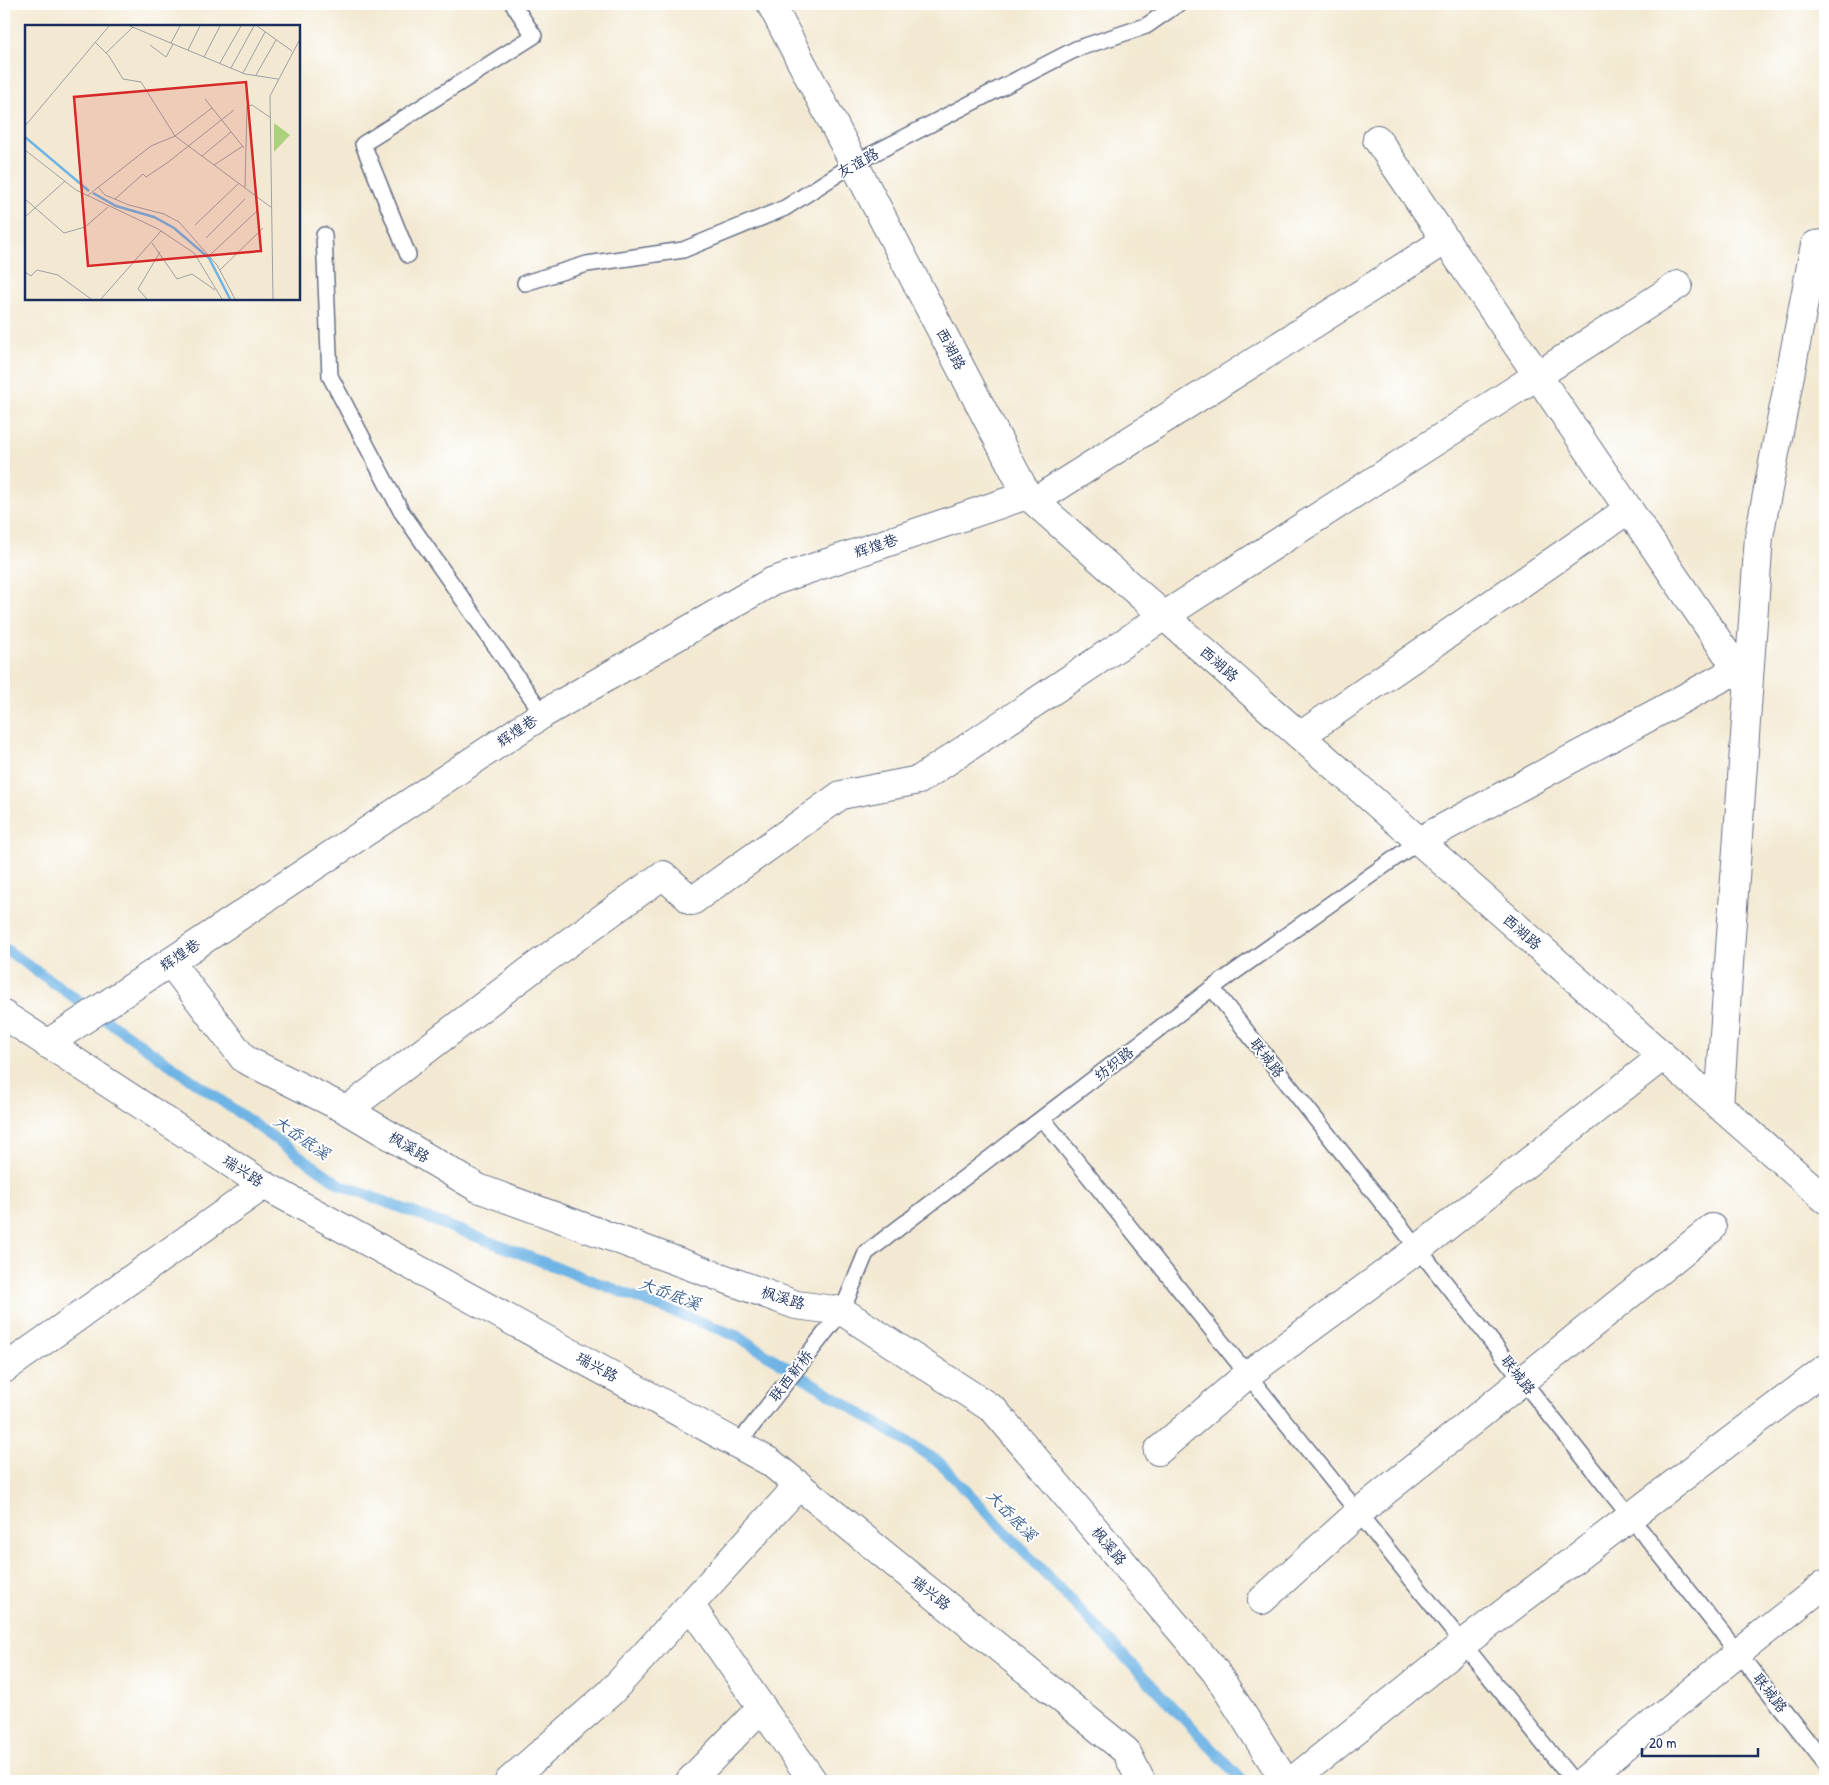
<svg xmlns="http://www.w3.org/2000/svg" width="1829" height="1785" font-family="'Patrick Hand','LXGW WenKai TC',sans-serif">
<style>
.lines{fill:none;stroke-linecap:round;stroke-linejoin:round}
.stream{stroke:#6eb4e5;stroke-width:11}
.service-casing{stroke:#677087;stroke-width:18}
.minor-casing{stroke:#677087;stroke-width:30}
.tertiary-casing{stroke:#677087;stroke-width:30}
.service{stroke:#fff;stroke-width:15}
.minor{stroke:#fff;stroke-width:28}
.tertiary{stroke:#fff;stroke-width:28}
.labels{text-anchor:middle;stroke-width:4;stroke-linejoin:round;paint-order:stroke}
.street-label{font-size:15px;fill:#1b2f5e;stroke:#fff}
.water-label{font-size:16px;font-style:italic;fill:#385e8d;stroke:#fff}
.inset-river{fill:none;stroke:#6eb4e5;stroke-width:2.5}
.inset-road{fill:none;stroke:#9d9fa4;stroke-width:1}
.view{fill:#d62828;fill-opacity:0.15;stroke:#d62828;stroke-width:2.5}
.inset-edge{fill:none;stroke:#1b2f5e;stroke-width:2.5}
</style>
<rect width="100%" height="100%" fill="#fff"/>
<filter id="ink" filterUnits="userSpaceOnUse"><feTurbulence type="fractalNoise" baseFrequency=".02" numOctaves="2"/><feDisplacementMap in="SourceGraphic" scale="10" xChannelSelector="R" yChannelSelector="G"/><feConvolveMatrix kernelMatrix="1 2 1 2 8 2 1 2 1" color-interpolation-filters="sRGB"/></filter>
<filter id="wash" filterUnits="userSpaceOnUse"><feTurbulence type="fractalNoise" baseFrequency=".0096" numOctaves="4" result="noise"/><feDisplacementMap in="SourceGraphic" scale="20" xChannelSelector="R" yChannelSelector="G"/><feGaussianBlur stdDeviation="1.12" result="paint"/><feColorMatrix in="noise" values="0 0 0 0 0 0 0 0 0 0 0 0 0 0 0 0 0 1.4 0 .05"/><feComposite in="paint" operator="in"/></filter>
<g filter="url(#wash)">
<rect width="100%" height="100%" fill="#f3e9d2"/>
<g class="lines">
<path class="stream" d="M4,948l337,237 396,151 202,126 304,319"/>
</g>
</g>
<g filter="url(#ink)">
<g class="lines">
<g class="service-casing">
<path id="service" d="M324,235l6,141 71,135 142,203
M408,255l-45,-111 171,-108 -21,-32
M525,283l62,-19 96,-14 102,-42 70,-45 221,-114 70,-23 32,-22
M1212,988l613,775
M1043,1119l530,662
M738,1444l104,-133 24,-58 346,-265 207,-147"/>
</g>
<g class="minor-casing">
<path id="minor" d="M771,4l256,491 798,704
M1377,139l371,546
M1035,501l411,-261
M1300,736l329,-227
M1419,841l319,-172
M170,962l74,97 103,51 131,78 318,117 46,6 152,99 221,261 70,110
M47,1044l496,-330 228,-132 256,-87
M1719,1106l40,-570 56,-291 10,-1
M347,1110l189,-144 127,-91 29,26 149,-106 78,-15 245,-164 514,-331
M4,1369l260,-184
M1158,1451l89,-76 171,-126 245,-193
M1262,1600l96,-87 354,-285
M690,1605l123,176
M509,1781l101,-88 189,-208
M690,1781l72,-74
M1292,1781l171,-137 362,-275
M1583,1781l155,-128 87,-69"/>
</g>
<g class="tertiary-casing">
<path id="tertiary" d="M4,1015l260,170 506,277 356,289 15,30"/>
</g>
<use href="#service" class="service"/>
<use href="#minor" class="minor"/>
<use href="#tertiary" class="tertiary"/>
</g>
</g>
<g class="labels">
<g class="street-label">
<text transform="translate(858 163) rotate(-29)" y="5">友谊路</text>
<text transform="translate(951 349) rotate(62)" y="5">西湖路</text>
<text transform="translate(876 546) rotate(-19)" y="5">辉煌巷</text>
<text transform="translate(1219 664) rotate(41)" y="5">西湖路</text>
<text transform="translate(517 731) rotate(-34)" y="5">辉煌巷</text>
<text transform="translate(1522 932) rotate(41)" y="5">西湖路</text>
<text transform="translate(180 955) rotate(-34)" y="5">辉煌巷</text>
<text transform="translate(1267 1058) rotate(52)" y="5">联城路</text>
<text transform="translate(1114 1064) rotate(-38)" y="5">纺织路</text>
<text transform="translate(409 1147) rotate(31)" y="5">枫溪路</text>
<text transform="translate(243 1171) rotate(33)" y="5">瑞兴路</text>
<text transform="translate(783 1298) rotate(17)" y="5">枫溪路</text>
<text transform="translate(597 1367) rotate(29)" y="5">瑞兴路</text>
<text transform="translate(1518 1375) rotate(52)" y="5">联城路</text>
<text transform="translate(791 1376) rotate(-52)" y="5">联西新桥</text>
<text transform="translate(1109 1546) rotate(50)" y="5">枫溪路</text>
<text transform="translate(931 1593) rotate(39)" y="5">瑞兴路</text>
<text transform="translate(1770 1693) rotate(52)" y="5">联城路</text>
</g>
<g class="water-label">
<text transform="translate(302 1137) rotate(35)" y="6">大岙底溪</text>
<text transform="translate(670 1293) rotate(21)" y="6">大岙底溪</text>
<text transform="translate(1012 1515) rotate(46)" y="6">大岙底溪</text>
</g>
</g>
<g transform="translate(25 25)">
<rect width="275" height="275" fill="#f3e9d2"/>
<path d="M249,98l16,12 -16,17z" fill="#aad27c"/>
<path class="inset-river" d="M0,112l64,54M68,168l23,13 38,11 20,11 35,30 21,41"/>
<path class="inset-road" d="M105,1l115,48 33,5M232,1l35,25M70,17l14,14 14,23 18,3 34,54 97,72M146,18l9,-17M125,20l16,12 7,-13M163,25l12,-24M81,28l27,-26M179,32l16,-31M195,38l21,-37M206,43l23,-42M218,48l22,-41M231,50l20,-35M180,74l39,49M0,101l84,-100M150,111l37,-28M0,125l51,40 82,39 36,24 28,46M177,131l29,-24M189,140l29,-19M73,162l7,8 24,10 35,9 15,8 38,43 18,34M220,162l2,-81 5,-1 19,13M62,171l64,-50 24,-10M0,174l39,34 21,-6 23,-20M90,174l28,-25 3,3 21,-14 67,-53M0,192l40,-36M170,200l44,-42M181,213l39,-39M127,218l25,36 15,-5 23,16M185,230l48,-45M195,245l43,-42M0,247l6,4 6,-6 21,5 33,24M76,274l60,-68M122,274l-9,-10 22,-37M248,274l-3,-203 30,-57"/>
<path class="view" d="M221,57l15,169 -173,15 -14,-169z"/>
<rect width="275" height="275" class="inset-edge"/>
</g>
<rect width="1829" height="1785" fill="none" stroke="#fff" stroke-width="20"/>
<path d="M1642 1748v8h116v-8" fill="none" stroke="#1b2f5e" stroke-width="2.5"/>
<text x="1649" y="1748" font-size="15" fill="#1b2f5e" stroke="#ffffff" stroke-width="4" paint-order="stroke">20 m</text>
</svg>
